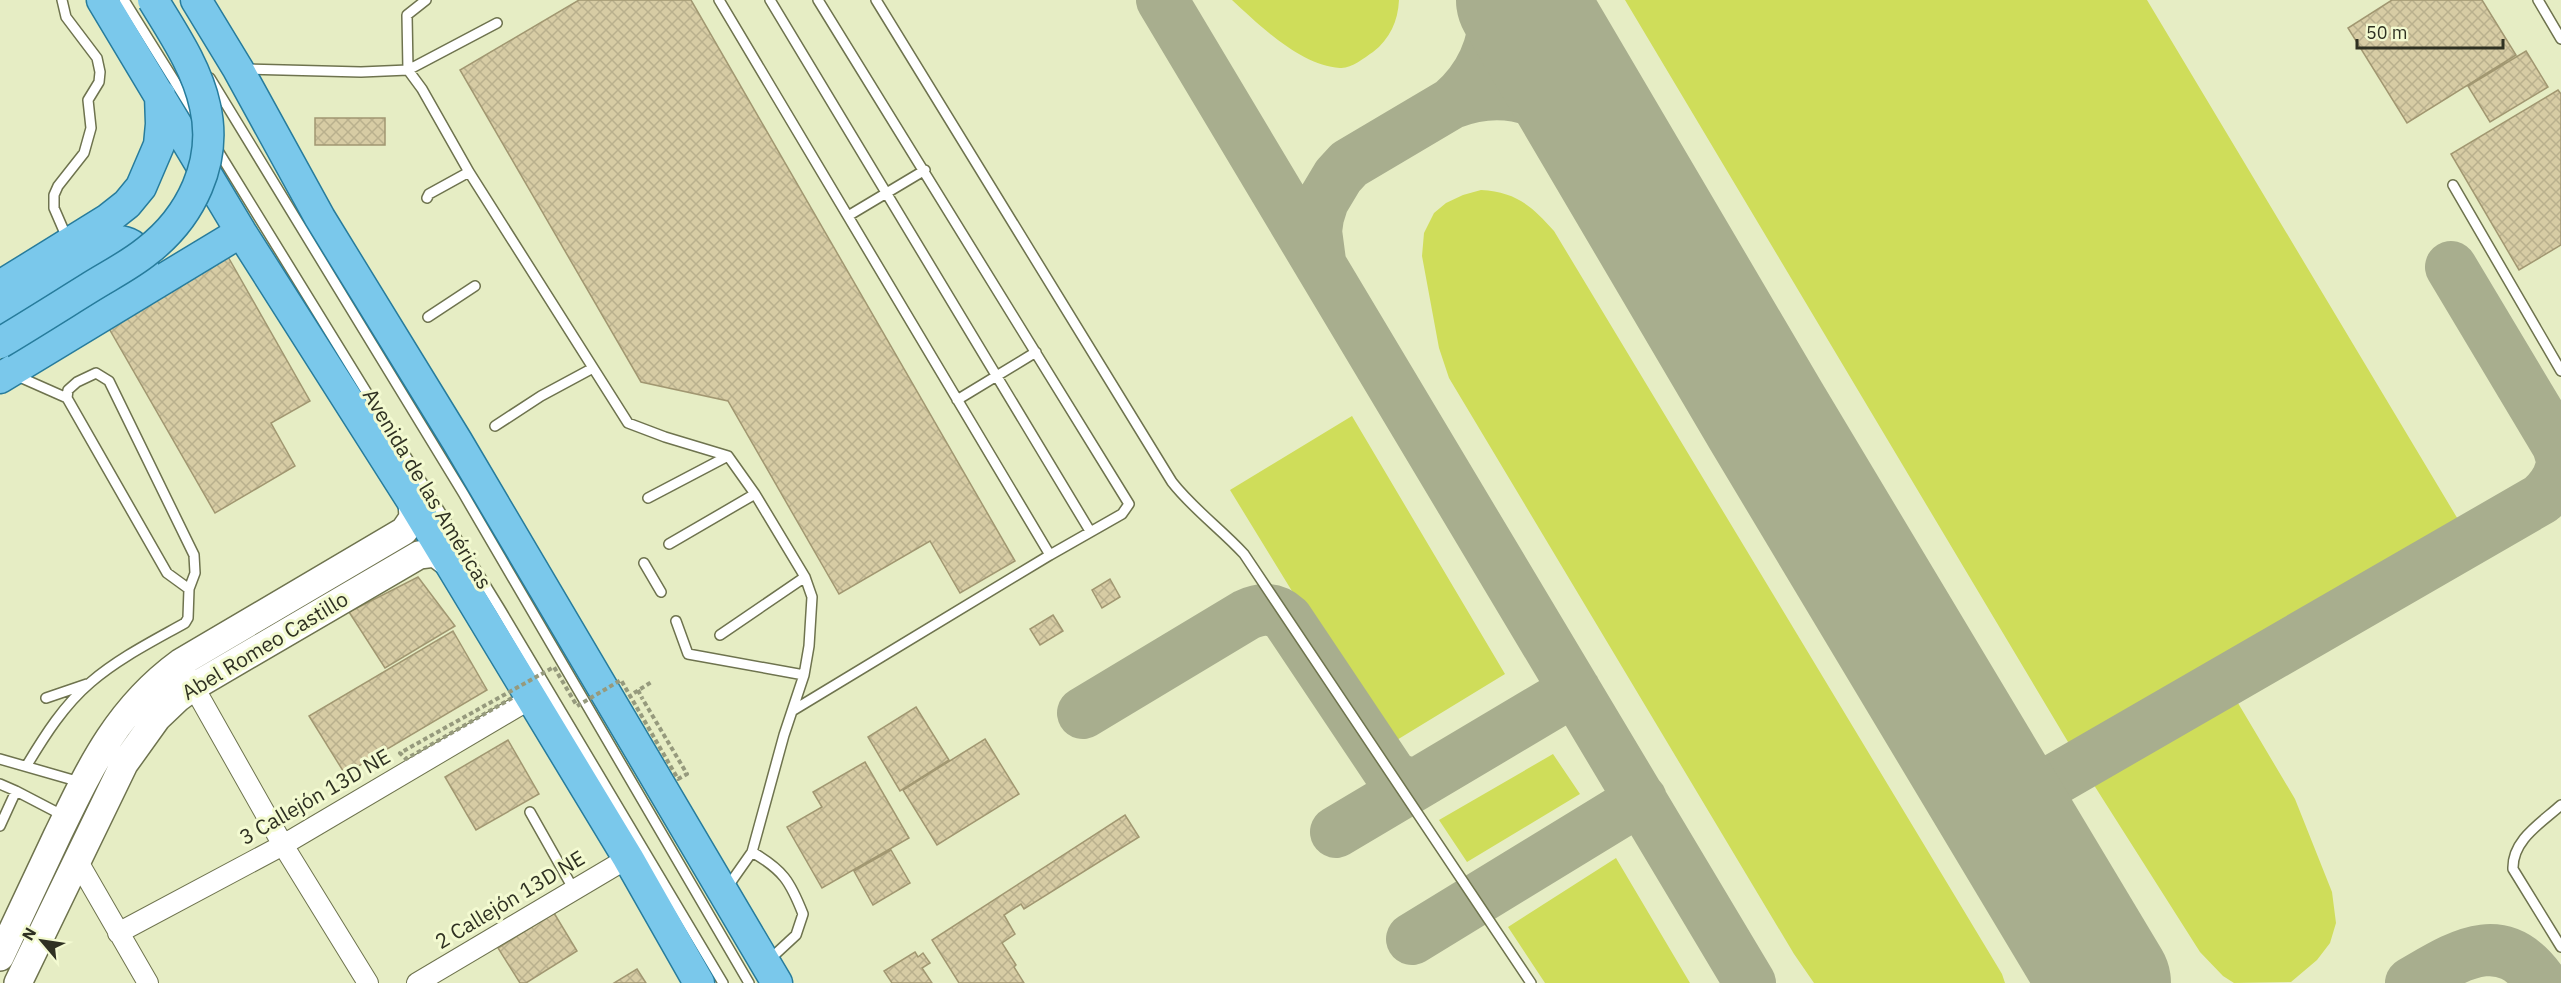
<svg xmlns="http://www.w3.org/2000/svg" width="2561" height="983" font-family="'IBM Plex Sans',sans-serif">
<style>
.green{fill:#cfdd5a}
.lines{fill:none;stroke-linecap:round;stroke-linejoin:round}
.taxiway{stroke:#a8ae8e;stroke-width:52}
.runway{stroke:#a8ae8e;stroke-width:130}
.building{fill:url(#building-cross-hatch);stroke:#a19771;stroke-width:1.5}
.lane-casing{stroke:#6e734e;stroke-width:12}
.street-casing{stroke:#6e734e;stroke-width:22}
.secondary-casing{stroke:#6e734e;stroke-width:30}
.primary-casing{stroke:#277c9c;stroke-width:33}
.path{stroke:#969a7d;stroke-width:4;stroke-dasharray:4.5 3;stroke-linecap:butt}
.lane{stroke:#fff;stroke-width:9}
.street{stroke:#fff;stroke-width:20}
.secondary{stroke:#fff;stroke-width:27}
.primary{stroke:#7ac8eb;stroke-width:30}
.primary-bridge-casing{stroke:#277c9c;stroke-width:33;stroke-linecap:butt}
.path-bridge{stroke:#969a7d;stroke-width:4;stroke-dasharray:4.5 3;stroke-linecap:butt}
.primary-bridge{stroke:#7ac8eb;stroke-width:30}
.labels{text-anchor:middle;stroke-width:6;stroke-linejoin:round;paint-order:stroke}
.street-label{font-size:21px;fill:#2f3122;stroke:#f3fad1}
</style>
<defs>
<pattern id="building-cross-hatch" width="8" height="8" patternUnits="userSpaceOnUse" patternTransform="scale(1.5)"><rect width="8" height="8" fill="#d7cca4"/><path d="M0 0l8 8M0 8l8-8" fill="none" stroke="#b9b08d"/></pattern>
</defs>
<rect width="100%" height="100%" fill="#e6edc4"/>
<path class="green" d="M1232,0h167c-1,21 -9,39 -26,52 -9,6 -22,17 -33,16 -39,-2 -81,-43 -108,-68z
M1625,0h522l312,521 -388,226z
M1481,190c35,2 51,16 73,41l448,743 3,9h-191l-20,-29 -345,-576 -10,-30 -17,-92 2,-23 10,-20 12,-10 17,-8z
M1352,416l153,258 -118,72 -157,-256z
M2235,698l60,101 37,93 4,31 -6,20 -13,17 -26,22 -57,1 -11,-7 -23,-24 -108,-170z
M1553,754l27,40 -113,68 -28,-42z
M1616,858l74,125h-145l-37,-56z"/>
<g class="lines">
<path class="taxiway" d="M1162,0l588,983
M1452,103c69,-27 120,11 166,59
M1320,261l-4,-30 2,-14 5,-16 15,-25 11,-12 103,-61c31,-27 45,-61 43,-103
M2451,267l107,179 3,10
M1083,713l163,-98c15,-7 28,-8 41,4l105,157 16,8 13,-3
M2002,810l539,-311c10,-9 17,-18 20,-31
M1336,832l239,-142
M1412,939l229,-140
M2096,967l6,16
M2411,983c47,-27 91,-58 131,0"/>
<path class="runway" d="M1521,0l245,416 340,567"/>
</g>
<path class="building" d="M579,0h112l324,561 -55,32 -30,-52 -91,53 -111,-193 -87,-19 -181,-312z
M2392,0h90l34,55 -109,68 -59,-95z
M2526,51l22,36 -58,35 -22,-36z
M2558,90l3,4v151l-42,25 -68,-116z
M315,118h70v27h-70z
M227,255l83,146 -39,22 24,43 -80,47 -108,-188z
M418,577l37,49 -70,42 -36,-56z
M1110,579l10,18 -18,11 -10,-18z
M1053,615l10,16 -23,14 -10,-16z
M453,631l34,59 -142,84 -36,-58z
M916,707l33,53 -49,31 -32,-54z
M985,739l34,55 -82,51 -34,-55z
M508,740l31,54 -63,36 -31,-53z
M865,762l44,76 -87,50 -35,-61 35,-20 -9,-15z
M1125,815l14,22 -115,72 -3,-5 -17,11 11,19 -13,9 14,22 -2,2 10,16h-65l-27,-43z
M891,850l19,33 -37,22 -19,-34z
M554,913l23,38 -51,32h-6l-22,-35z
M915,952l3,5 5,-4 7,10 -8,5 10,15h-40l-8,-12z
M637,969l9,14h-32z"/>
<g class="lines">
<g class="lane-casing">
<path id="lane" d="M62,0l4,17 31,41 3,14 -1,10 -11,18 3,28 -7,25 -26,33 -4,9v13l13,30
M124,0l71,114
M426,0l-19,15 1,55 14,19 47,83 159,251 37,14 63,19 27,38 50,83 7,20 -3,49 -5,29 -20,60 -32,117 -26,37
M719,0l331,555 72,-41 7,-10 -311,-504
M770,0l320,531
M876,0l296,482c21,27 49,47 72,72l287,429
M2538,0l23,39
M243,69l118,3 47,-2 89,-47
M210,78l253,415 286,490
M215,146l285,463 223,374
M2453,185l108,186
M427,198l2,-4 40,-22
M848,216l77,-46
M428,317l47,-31
M15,375l52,23
M957,400l79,-48
M495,426l46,-30 52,-28
M648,498l80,-42
M669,544l86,-50
M644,563l17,29
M676,621l12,33 116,21
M720,635l85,-58
M46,698l41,-14
M792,711l258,-156
M0,759l80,23
M27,765c18,-30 37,-60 64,-83 28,-24 62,-41 94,-59l3,-5 1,-29 6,-16 -1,-18 -85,-174 -13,-8 -19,9 -9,8 -1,8 100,175 22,16
M0,784l16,7
M2561,805c-20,18 -49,35 -48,64l48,78
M530,812l44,78
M0,826l16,-35 48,25
M752,852c31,18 38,29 51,62l-7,21 -27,25"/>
</g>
<g class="street-casing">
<path id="street" d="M187,675l96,170 85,138
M77,860l71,123
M118,933l165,-88 249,-147
M417,983l211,-125"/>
</g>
<g class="secondary-casing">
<path id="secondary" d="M0,957c19,-41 38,-81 57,-121 33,-68 60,-127 123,-173l224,-132 9,-13 -1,-17
M18,983l106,-219 33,-46 21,-20 15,-11 226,-132 16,-2 16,12"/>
</g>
<g class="primary-casing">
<path id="primary" d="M102,0l139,232 171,269 216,357 71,125
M196,0l42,69 82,149 137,223 320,542
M0,286l108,-67 19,-15 14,-17 18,-42 2,-21 -1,-29
M0,311l109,-68c24,-8 40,14 32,36
M0,378l241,-146"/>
</g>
<path class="path" d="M638,690l4,8
M634,693l19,-12"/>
<use href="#lane" class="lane"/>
<use href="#street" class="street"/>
<use href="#secondary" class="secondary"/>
<use href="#primary" class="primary"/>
<g class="primary-bridge-casing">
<path id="primary-bridge" d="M0,343c30,-18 60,-37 89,-55 19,-12 41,-23 58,-37 44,-34 71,-89 58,-145 -8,-38 -32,-73 -52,-106"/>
</g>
<path class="path-bridge" d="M512,698l-106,61 -6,-6 154,-86 23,39 44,-26 57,99 9,-5 -45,-76"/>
<use href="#primary-bridge" class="primary-bridge"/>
</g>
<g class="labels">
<g class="street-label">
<text transform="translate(427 489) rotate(59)" y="7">Avenida de las Américas</text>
<text transform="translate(265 646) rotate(-31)" y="7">Abel Romeo Castillo</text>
<text transform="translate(315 797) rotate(-30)" y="7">3 Callejón 13D NE</text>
<text transform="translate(510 900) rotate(-31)" y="7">2 Callejón 13D NE</text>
</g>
</g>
<g transform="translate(42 941) rotate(299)" stroke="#f3fad1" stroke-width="4.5" paint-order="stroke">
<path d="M0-4.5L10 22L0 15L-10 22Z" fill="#2f3122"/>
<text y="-9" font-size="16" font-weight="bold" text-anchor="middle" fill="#2f3122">N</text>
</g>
<path d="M2357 39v9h146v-9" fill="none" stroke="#2f3122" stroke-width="3"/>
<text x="2366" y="39" font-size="18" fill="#2f3122" stroke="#f3fad1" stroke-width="4.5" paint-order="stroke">50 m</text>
</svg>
